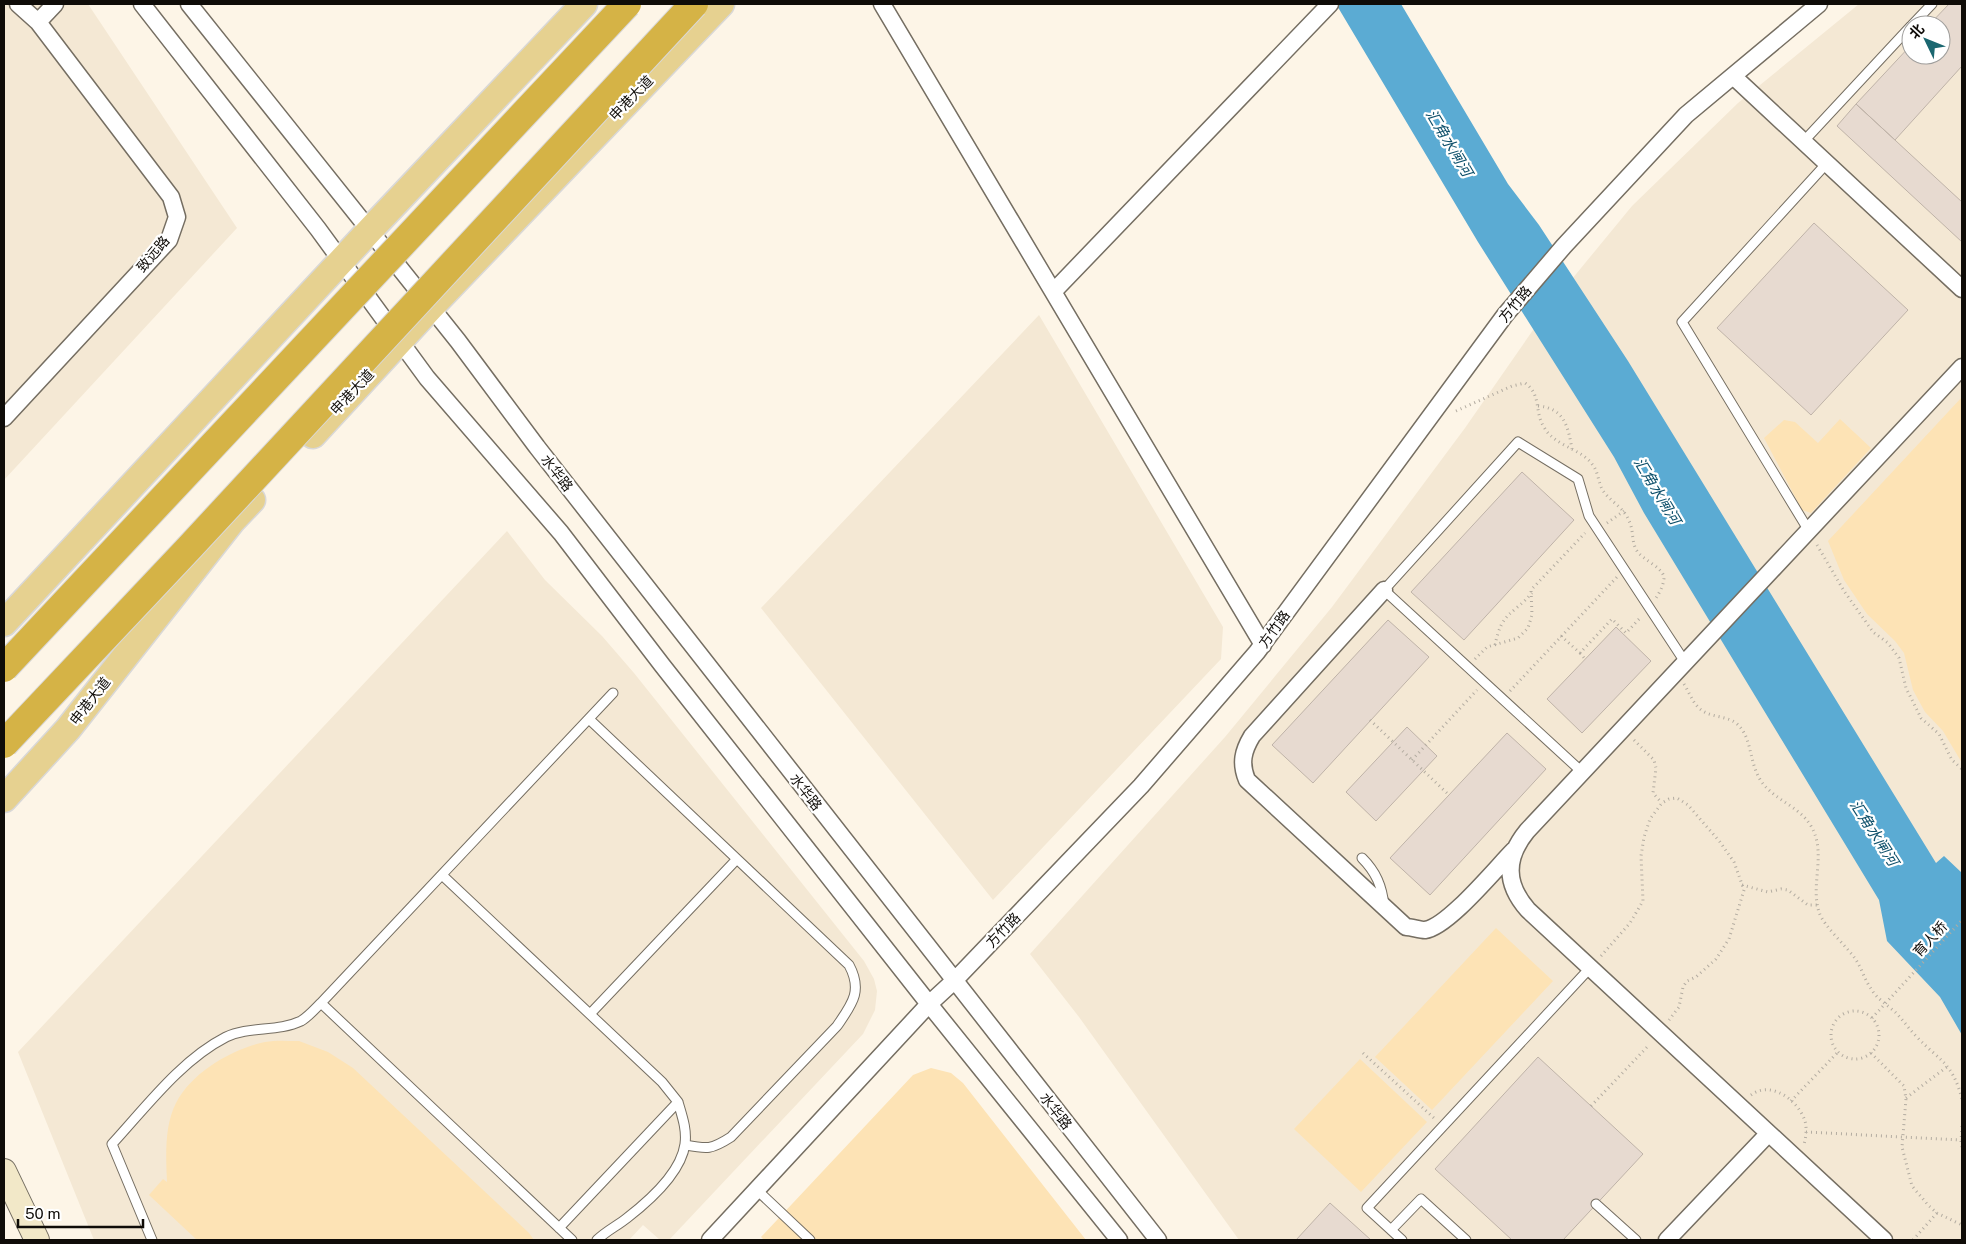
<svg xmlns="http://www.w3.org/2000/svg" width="1966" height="1244" font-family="'Public Sans','Noto Sans SC',sans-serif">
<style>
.built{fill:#f4e8d4;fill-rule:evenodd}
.green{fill:#fde3b5}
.water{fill:#5babd3}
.building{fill:#e7dad0;stroke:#bfb3a8}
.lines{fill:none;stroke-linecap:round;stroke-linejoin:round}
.lane-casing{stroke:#756e62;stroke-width:11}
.street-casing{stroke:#756e62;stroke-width:19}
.secondary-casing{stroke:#756e62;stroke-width:26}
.primary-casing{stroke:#d9d8d7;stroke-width:29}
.path{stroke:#b3aca1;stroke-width:3;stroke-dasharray:1 4;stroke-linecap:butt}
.lane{stroke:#fff;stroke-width:9}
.street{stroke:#fff;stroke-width:16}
.secondary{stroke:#f2e8c8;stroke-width:24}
.primary{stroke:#e6d190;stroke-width:26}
.highway-bridge-casing{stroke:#d9d8d7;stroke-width:30;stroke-linecap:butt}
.highway-bridge{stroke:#d5b346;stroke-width:28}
.labels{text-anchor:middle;stroke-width:4.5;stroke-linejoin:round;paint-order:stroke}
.street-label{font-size:14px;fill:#0f0c08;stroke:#fff}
.water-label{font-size:15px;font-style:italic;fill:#0e506b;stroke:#fff}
</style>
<rect width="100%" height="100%" fill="#fdf5e7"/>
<path class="built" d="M4,4h84l149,224 -233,252z
M1859,4h103v1236h-723l-160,-223 -49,-63 195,-217 107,-130 133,-179 84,-121 83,-101 106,-103zM1911,25h30v30h-30z
M1039,315l184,312 -2,32 -228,241 -232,-292z
M507,531l38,49 57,56 32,37 230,288 10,18 3,12 -2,19 -12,24 -194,206h-9l-17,-15 -14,15h-535l-76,-188z"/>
<path class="green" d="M1962,397v366l-19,-32 -18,-19 -12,-22 -9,-37 -9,-12 -28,-27 -23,-34 -16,-39z
M1840,419l31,29 -60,65 -9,-3 -38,-72 20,-18 11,2 23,21z
M1496,928l57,53 -121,129 -57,-53z
M299,1041l29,11 25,16 176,165 5,7h-337l-48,-45 14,-16 4,3c-1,-24 -3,-56 9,-79 16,-31 56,-54 89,-61 11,-2 23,-1 34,-1z
M1360,1059l67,63 -66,70 -67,-63z
M931,1068l20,5 12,10 123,157h-322l-3,-3 152,-162z"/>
<path class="water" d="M1336,4h65l107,180 31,41 89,136 308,502 8,-7 18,17v162l-22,-38 -53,-56 -8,-41 -235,-387 -30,-56 -136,-215z"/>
<path class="building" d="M1949,4h13v62l-67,74 -39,-36 55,-59v10h30v-30h-12z
M1856,104l106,98v40l-125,-116z
M1814,223l94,87 -97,105 -94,-87z
M1522,472l52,48 -110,120 -53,-48z
M1388,620l41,37 -116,126 -41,-38z
M1616,627l35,34 -69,72 -35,-34z
M1407,727l30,29 -61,65 -30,-29z
M1507,733l39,36 -116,126 -40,-37z
M1538,1057l105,97 -80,86h-51l-77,-71z
M1330,1203l41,37h-75z"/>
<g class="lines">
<g class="lane-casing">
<path id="lane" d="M1912,25l20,-21
M1804,141l107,-115
M1809,531l-127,-209 145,-159
M589,719l260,246c14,26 3,39 -12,61l-106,111c-20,13 -24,12 -46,8
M1582,772l-198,-182 134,-148 60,37 11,37 96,146
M1362,858c14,14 20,28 22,48
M442,875l220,207 16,20 -119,126
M590,1014l147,-155
M757,1190l53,50
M1596,1204l40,36
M1391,1230l30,-31 45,41
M152,1240l-40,-96c34,-37 69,-84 114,-107 23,-11 52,-5 75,-16 7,-4 14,-12 20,-18
M572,1240l-251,-237 292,-310
M597,1240c9,-9 20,-14 30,-22 22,-17 54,-45 58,-74 2,-15 -3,-28 -7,-42
M1402,1240l-35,-32 223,-240"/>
</g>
<g class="street-casing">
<path id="street" d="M142,4l176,225 109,149 134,155 101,132 267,339 190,236
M189,4l269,337 79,106 621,793
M882,4l381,641
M38,22l17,-18
M1733,76l229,213
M1054,291l276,-287
M4,418l165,-178 8,-23 -6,-20 -133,-175 -20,-18
M1384,590l-132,146c-9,15 -12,27 -5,44l159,147c6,0 13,3 19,3 23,-3 71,-62 89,-80
M710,1240l219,-236 25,-23 187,-195 116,-134 248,-337 59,-69 122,-131 133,-111
M1667,1240l101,-106
M1884,1240l-356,-330c-23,-26 -23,-52 -1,-79l435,-464"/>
</g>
<g class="secondary-casing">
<path id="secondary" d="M4,1171l33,69"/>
</g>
<g class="primary-casing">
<path id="primary" d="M313,435l118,-128 290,-303
M4,623l366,-393 214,-226
M4,799l64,-70 164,-208 20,-21"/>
</g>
<path class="path" d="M1538,406c26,2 30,20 34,43
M1456,411l56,-25 13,-3c17,12 9,29 19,44 10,19 36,21 48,37 6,7 6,17 10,25 7,12 22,18 27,32 5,9 2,21 8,30 6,9 25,16 27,26 0,7 -4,15 -8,21
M1607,523l17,-12
M1817,545l27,46 29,41 15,11 11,15 7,30 15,30 18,16 13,26 10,9
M1561,636l19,17 32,-34 14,14 15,-16
M1495,645c7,-34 17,-29 37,-52
M1580,653l5,6
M1475,659l12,-12 31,-9 10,-10 4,-13 -1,-25 54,-57
M1684,684c5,8 8,17 14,23 10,11 27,8 38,16 17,14 12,38 25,58 13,19 38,25 50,45 16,27 -1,58 8,86 5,15 27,33 37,48 6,9 9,21 16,30 5,9 17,16 24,23 8,8 13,16 20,23 23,25 36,25 46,63
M1510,691l107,-114
M1370,720l79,75
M1634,740l20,20 2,8 -3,25 9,10
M1412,760l65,-70
M1742,885l26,7 13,-3 7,1 20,15h10
M1601,956l29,-33 13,-22 -2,-45 3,-19 6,-18 12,-16 7,-4 8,-1 11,7 32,37 14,20 10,28 -15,49 -13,20 -20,18 -9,4 -4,6 -4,20 -10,13
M1831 1035a24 24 0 1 1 48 0a24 24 0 1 1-48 0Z
M1872,1018l90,-98
M1363,1053l72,66
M1871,1053l33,33 2,13 -4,48 10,39 16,19 9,8 25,12
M1751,1095c20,-15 47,5 54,26 2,7 1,17 -1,23
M1906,1098l42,-32
M1791,1101l47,-49
M1591,1106l58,-61
M1962,1126l-1,16 1,5
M1806,1132l155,8
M1913,1240l24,-27"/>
<use href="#lane" class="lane"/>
<use href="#street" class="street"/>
<use href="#secondary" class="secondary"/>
<use href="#primary" class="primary"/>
<g class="highway-bridge-casing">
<path id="highway-bridge" d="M4,668l623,-664
M4,744l186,-197 504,-543"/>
</g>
<use href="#highway-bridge" class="highway-bridge"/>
</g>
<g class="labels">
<g class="street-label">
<text transform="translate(631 98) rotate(-46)" y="5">申港大道</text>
<text transform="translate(153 254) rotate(-50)" y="5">致远路</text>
<text transform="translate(1515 304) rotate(-50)" y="5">方竹路</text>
<text transform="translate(352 392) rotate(-47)" y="5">申港大道</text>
<text transform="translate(557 473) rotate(52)" y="5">水华路</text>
<text transform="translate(1274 629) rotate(-54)" y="5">方竹路</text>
<text transform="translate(90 701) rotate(-52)" y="5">申港大道</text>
<text transform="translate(806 792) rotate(52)" y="5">水华路</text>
<text transform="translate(1003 930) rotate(-46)" y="5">方竹路</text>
<text transform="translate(1930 939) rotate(-47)" y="5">育人桥</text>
<text transform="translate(1056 1111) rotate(52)" y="5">水华路</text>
</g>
<g class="water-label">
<text transform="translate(1449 143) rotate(59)" y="5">汇角水闸河</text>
<text transform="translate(1657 491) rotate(59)" y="5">汇角水闸河</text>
<text transform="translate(1874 833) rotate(57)" y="5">汇角水闸河</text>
</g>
</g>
<rect width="1966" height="1244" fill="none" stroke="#0f0c08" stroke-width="10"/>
<g transform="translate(1926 40) rotate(313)"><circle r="24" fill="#ffffff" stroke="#9f9e9c"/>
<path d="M0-4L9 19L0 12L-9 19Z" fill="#1b6770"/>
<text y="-8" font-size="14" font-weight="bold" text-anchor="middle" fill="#0f0c08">北</text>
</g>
<path d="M18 1219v8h125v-8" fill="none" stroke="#0f0c08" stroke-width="2.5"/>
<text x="25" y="1219" font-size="15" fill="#0f0c08" stroke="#ffffff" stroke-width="4" paint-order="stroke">50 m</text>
</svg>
